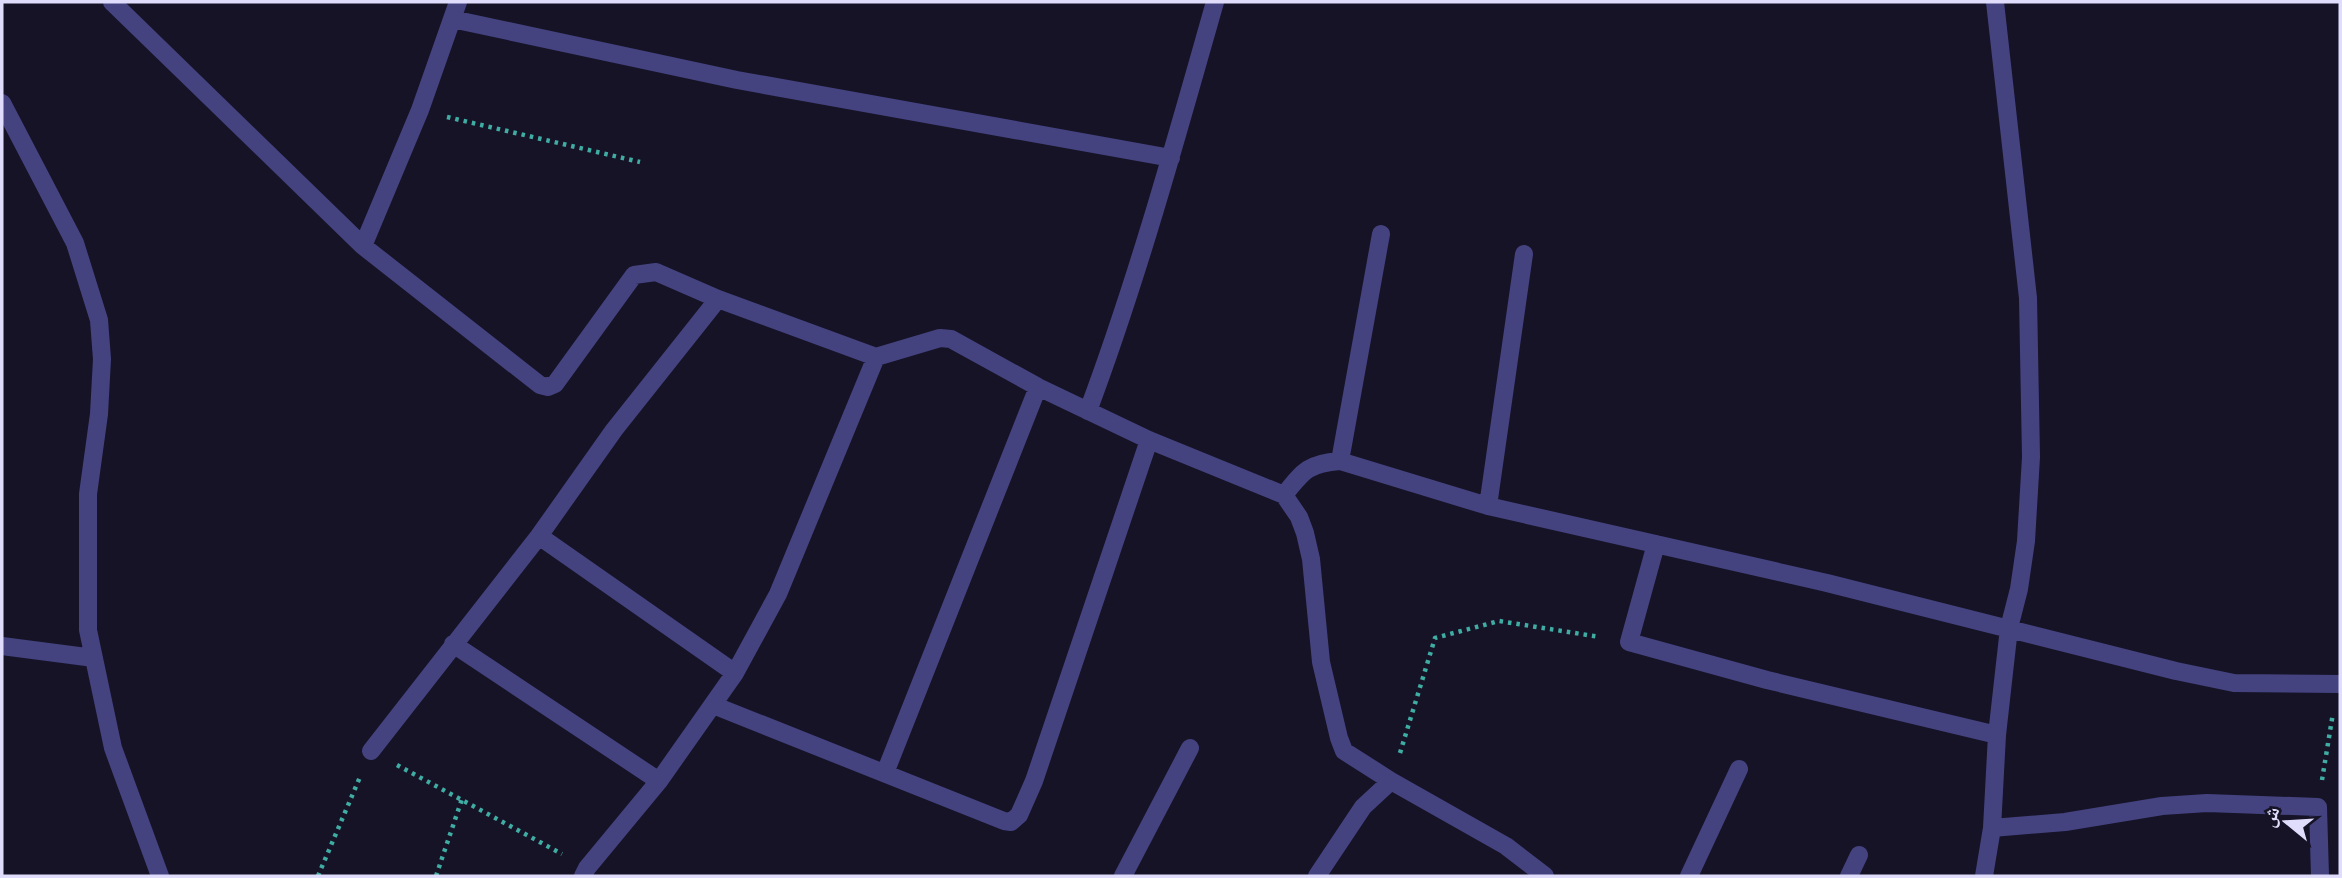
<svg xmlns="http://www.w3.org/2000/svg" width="2342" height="878" font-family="Jost,'Noto Naskh Arabic',sans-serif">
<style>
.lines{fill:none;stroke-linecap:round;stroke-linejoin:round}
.path{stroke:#3fada3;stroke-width:4.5;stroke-dasharray:3.5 5;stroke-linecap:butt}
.minor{stroke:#444380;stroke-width:18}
</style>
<rect width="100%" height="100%" fill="#161327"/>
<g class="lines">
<path class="path" d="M447,117l193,45
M1400,753l35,-115 64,-17 101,16
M397,765l165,89
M2322,780l11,-67
M318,876l42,-99
M436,876l26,-77"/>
<path class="minor" d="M112,2l251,244 177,139 8,2 7,-3 79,-109 22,-3 62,27 158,58 64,-19 11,1 87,48 111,53 135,55 15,22 6,16 6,26 10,103 18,76 5,13 47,30 115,65 39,30
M452,19l285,61 434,78
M2,103l73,140 24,77 3,39 -3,55 -11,80v136l25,118 47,128
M363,246l57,-136 38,-108
M1088,411c50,-134 88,-272 127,-409
M1340,461l41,-227
M1284,495c19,-24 25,-32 56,-34l148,45 339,77 349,88 58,12 106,1
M1488,506l36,-252
M539,536l196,137
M1656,544l-27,98 138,38 230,55
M453,644l206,137
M2,646l92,12
M713,705l291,116 7,1 8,-7 15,-34 115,-341
M371,751l168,-215 75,-106 104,-131
M885,773l153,-386
M1992,828l73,-6 97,-16 45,-3 111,4 2,69
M583,876l4,-8 72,-87 76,-108 43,-79 98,-237
M1123,876l67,-128
M1317,876l46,-69 28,-26
M1689,876l50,-107
M1849,876l10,-21
M1984,876l8,-48 5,-93 12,-107 10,-39 7,-48 5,-84 -3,-159 -33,-296"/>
</g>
<rect width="2342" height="878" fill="none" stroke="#dfddfb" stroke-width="7"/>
<g transform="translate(2286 822) rotate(288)" stroke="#161327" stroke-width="5" paint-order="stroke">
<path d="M0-5L12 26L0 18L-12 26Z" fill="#dfddfb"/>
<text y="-10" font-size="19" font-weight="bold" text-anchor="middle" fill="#dfddfb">ش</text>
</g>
</svg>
